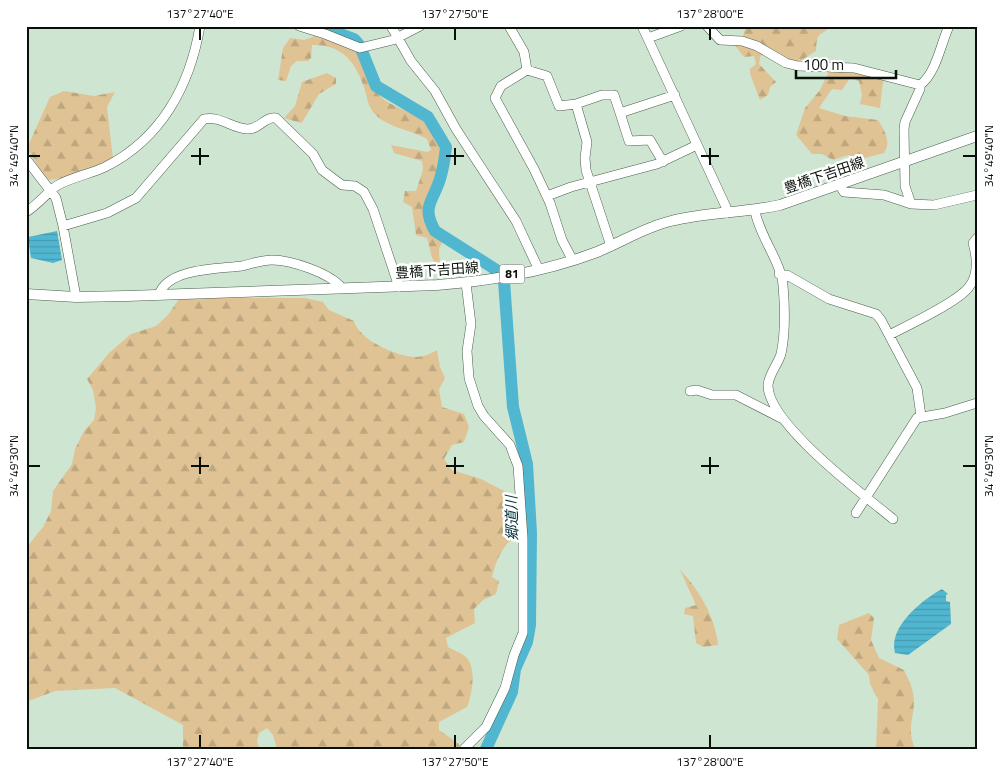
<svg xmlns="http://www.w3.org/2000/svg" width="1003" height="775" font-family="'Titillium Web','Noto Sans JP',sans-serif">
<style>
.forest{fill:url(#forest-firs)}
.water{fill:url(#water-rules)}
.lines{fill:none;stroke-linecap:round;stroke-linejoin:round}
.river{stroke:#51b6d0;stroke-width:12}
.minor-casing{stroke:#495e4c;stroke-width:10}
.major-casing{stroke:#495e4c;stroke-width:11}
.minor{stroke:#fff;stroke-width:9}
.major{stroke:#fff;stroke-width:10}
.ticks{fill:none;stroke:#081009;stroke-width:2}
.labels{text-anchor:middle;stroke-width:5;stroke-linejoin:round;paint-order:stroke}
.shield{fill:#fff;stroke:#525853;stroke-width:1}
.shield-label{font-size:12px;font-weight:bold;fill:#081009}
.street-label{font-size:14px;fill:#081009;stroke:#fff}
.water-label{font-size:15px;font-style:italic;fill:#00303b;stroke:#fff}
.neatline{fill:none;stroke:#081009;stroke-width:2}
.ticks-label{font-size:12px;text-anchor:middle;fill:#081009}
</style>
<defs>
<pattern id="forest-firs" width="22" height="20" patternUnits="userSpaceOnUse" patternTransform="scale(1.25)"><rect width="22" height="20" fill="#dfc394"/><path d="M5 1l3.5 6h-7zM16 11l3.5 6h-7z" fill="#bea67e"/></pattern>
<pattern id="water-rules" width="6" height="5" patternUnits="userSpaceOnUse" patternTransform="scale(1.25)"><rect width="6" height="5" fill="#51b6d0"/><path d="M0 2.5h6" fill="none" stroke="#459bb1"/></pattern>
</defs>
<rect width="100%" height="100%" fill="#cee6d1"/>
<path class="forest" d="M746,26h85c-11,12 -14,3 -15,25l-19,12c-12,-4 -19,-12 -30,-15l-6,6 -2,10 17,18 -6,5 -2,8 -8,5 -10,-26v-5l6,-5 -2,-8 -10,1 -10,-13 7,-1z
M315,36c14,5 36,8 45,20 9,12 9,31 21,41 18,15 48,18 58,42 13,30 -25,65 -10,88 3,5 9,9 14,13l-4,9 1,21 -8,-12 -5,-20 -11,-3 -4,-28 -9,-5 2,-11h11l7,-21 -1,-9 -28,-8 -3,-8 36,7 4,-2 -4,-11c-17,-10 -41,-11 -54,-27 -5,-6 -6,-15 -8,-22 -9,-27 -22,-46 -53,-45l-1,13 -3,3h-11l-6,5 -5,15 -8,-1 5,-32 7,-10 14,2z
M829,71c19,0 37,1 54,10l-3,27 -20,-4 2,-9 -3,-14 -9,-3 -8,12 -10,-1 -13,19 26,8 33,4c6,10 14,22 6,33l-27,7 -8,-5 -16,5 -11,-6h-10l-16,-19 9,-27 15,-18z
M327,73l9,5v6l-17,10 -16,27 -2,2 -17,-5 11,-12 7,-24z
M64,91l30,5 21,-4 -8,15 6,52c-21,11 -43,20 -67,21l-19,-32 23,-51z
M180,298h125l18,4 6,8 25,11c5,19 42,35 61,36 9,0 15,-3 22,-7l3,17 5,11 -6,11 3,18 22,7 5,13 -5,15 -12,3 -8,14 8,11 29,9 25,13 10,17v27c-14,9 -20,25 -24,41l7,4 -3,13 -13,6 -9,9 1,14 -29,15 2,9c5,3 14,6 18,10 11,11 6,37 1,50l-28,15v8l20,14 1,5h-183l-4,-14 -6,-7 -8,5 -2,9 3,7h-77v-24l-68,-37 -60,3 -29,11v-154l17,-21 8,-16 2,-20 19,-27 3,-15 9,-18 10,-11 2,-12 -3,-18 -6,-11 22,-26 22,-19 25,-8 11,-10z
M680,570c18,18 36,48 38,75l-15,2 -7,-4 -3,-27 -9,-2 1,-6 11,-3z
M869,613l5,5 -3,22 8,18 25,12c3,7 8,15 9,23 4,23 -8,32 2,56h-39l2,-50 -8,-15 -1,-9 -32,-36 2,-14z"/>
<path class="water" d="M57,231l5,29 -9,3 -22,-5 -3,-21z
M942,589l6,5 -2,1v6l4,1 1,22 -43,31 -13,-2c-7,-26 27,-53 47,-64z"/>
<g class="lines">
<path class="river" d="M319,26l35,13 6,7 16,40 52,31 18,30c-1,10 -3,22 -6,32 -7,23 -19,27 -5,52l63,40
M486,749l26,-57 3,-23 12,-27 3,-17 1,-92 -4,-69 -14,-57 -9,-126"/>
<g class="minor-casing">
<path id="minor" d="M299,26l26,8 35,14 33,-8 27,-14
M391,26l20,35 24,30 21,38 60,92 22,47
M509,26l15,26 3,18 20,6 12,30 17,-2 11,38 -2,16 1,12 25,76
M642,26l84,181 1,6
M707,26l13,14 22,1 15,5 29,17 12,3 56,2 66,17
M648,38l33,-12
M527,70l-26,16 -6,12 39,71 16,34 12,37 10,19
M576,104l26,-9h12l6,18 55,-18
M620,113l9,28 21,-1 13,22
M26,159l30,39 7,28 13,71
M839,184l5,8 40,3 27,9 23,1 43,-10
M547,196l24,-9 86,-23 40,-19
M911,204l-6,-18 -1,-57 1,-7 15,-33v-4c16,-11 21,-42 29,-59
M755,211c4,24 26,51 28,74 2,23 3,46 -2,69 -3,10 -12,20 -13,31 -1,38 96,110 125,134
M26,212c13,-8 23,-22 32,-27 15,-8 32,-11 47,-18 56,-28 85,-81 95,-141
M63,226l44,-13 29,-15 68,-79c17,-3 27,9 43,10 12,1 18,-13 29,-11l37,36 9,16 20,15 13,1 9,6 9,17 26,78
M779,274l8,1 42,24 47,15 5,6 36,68 4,28
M159,295c8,-27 60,-26 83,-29 9,-2 20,-6 30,-6 19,0 58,13 70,28
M889,335c18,-9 69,-33 80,-48 10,-13 8,-30 4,-44l4,-5
M690,391l7,-1 15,5h24l45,23
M856,513l61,-95 28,-5 32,-10
M464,749l22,-22 19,-39 9,-33 9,-22v-95l-5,-72 -8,-21 -26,-29 -6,-10 -9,-28 -2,-27 4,-27 -5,-41"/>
</g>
<g class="major-casing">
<path id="major" d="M26,294l50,3 51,-1 310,-11c53,-4 110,-14 160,-33 25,-10 48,-25 74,-31 36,-9 73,-8 109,-16l197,-69"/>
</g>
<use href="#minor" class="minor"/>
<use href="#major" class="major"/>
</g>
<path class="ticks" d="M200,28v12M455,28v12M710,28v12M200,148v17M455,148v17M710,148v17M28,156h12M191,156h18M446,156h18M701,156h18M963,156h13M200,457v17M455,457v17M710,457v17M28,466h12M191,466h18M446,466h18M701,466h18M963,466h13M200,735v13M455,735v13M710,735v13"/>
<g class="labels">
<rect class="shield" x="499.5" y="264.5" width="25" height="19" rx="4"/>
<g class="shield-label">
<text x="512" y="278">81</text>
</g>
<g class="street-label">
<text transform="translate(824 175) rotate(-19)" y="5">豊橋下吉田線</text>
<text transform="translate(437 270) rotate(-4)" y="5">豊橋下吉田線</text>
</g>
<g class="water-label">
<text transform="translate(512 518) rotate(-91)" y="5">郷道川</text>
</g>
</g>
<rect width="1003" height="775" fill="none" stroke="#ffffff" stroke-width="55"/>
<path d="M796 70v8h100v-8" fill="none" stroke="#081009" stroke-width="2.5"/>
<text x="803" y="70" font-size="15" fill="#081009" stroke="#ffffff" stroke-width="4" paint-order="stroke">100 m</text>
<rect x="28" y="28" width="948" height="720" class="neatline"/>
<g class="ticks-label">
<text x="200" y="18">137°27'40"E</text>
<text x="455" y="18">137°27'50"E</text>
<text x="710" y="18">137°28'00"E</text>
<text transform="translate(14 156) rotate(-90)" y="4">34°49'40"N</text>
<text transform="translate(989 156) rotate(-90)" y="4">34°49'40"N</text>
<text transform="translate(14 466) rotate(-90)" y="4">34°49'30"N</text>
<text transform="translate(989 466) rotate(-90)" y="4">34°49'30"N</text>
<text x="200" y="766">137°27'40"E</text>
<text x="455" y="766">137°27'50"E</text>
<text x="710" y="766">137°28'00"E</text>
</g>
</svg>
